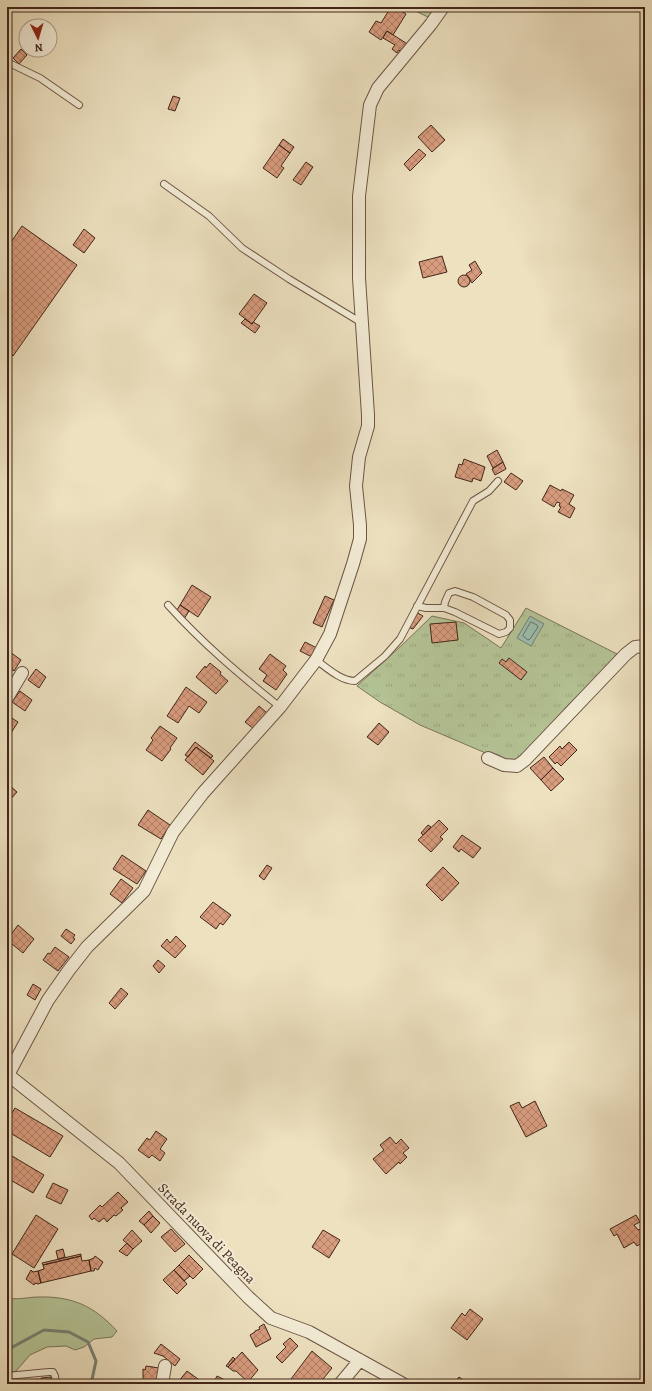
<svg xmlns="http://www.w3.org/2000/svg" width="652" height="1391" font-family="Alegreya,serif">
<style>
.grass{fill:#b4c496;stroke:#7b7558}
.park{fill:url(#park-tufts);stroke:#7b7558}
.water{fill:#9abeae;stroke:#778173}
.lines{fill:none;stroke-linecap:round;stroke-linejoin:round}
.shore{stroke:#6e7264;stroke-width:1}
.stream{stroke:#778173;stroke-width:3}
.building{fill:url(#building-cross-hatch);stroke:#42261a}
.lane-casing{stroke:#6d5544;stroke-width:8}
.street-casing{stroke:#6d5544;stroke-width:14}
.lane{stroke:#f3ecd6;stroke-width:6}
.street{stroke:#f3ecd6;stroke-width:12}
.labels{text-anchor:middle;stroke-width:4;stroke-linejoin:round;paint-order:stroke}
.street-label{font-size:14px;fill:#42261a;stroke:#f3ecd6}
</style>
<defs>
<pattern id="park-tufts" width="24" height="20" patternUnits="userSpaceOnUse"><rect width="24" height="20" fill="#b4c496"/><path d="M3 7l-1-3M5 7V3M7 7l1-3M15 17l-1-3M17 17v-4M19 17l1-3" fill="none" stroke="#9ca881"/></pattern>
<pattern id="building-cross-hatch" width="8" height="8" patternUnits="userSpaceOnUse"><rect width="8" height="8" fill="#d89c7e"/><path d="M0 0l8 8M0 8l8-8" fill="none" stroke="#b17f66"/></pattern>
</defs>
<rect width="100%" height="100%" fill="#ede1c0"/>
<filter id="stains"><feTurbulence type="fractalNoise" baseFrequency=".005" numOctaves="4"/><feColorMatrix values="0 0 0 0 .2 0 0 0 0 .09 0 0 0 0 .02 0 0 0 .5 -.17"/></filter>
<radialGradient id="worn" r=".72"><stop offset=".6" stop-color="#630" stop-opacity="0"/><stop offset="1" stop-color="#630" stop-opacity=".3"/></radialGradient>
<path class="grass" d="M407,7h31l-8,11z
M7,1297c7,4 22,0 31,0 34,-1 56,9 79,34l-5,6 -18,2 -10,8 -9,3 -9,-4 -19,1 -17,8 -14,16 -9,2z"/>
<path class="park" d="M526,608l93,47 -50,49 -49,55 -9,2 -9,-1 -82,-35 -40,-23 -23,-16 43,-39 32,-31 32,7 37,25z"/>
<path class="water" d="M530,616l14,8 -13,22 -14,-8z"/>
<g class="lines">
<path class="shore" d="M531,622l6,3 1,2 -8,12 -2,1 -5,-4z"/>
<path class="stream" d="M7,1350l37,-20 25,2 19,10 8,19 -5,23"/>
</g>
<path class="building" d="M391,7h4l11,7 -13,21 -6,-4 -6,9 -12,-8 7,-11 5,2z
M387,31l22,14 -6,8 -4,-3 -2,3 -5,-4 3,-4 -12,-7z
M21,49l6,6 -8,9 -6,-6z
M173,96l7,2 -5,13 -7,-2z
M431,125l14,15 -13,12 -14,-15z
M283,139l11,8 -4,6 -11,-8z
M279,145l11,8 -9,13 3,2 -7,10 -14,-10z
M419,149l7,6 -16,16 -6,-7z
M306,162l7,5 -12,18 -8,-5z
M22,226l55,39 -64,91 -6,-10v-98z
M84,229l11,9 -11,15 -11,-8z
M442,256l5,16 -24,6 -4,-16z
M475,261l7,12 -10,10 -6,-9 6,-4 -3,-5z
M458 281a6 6 0 1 1 12 0a6 6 0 1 1-12 0Z
M254,294l13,9 -15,21 -13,-10z
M245,319l7,5 1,-2 7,4 -5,7 -14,-10z
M497,450l6,12 -10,6 -6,-12z
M464,459l21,8 -4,14 -8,-3 -1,4 -17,-5 4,-13 3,1z
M503,462l3,7 -11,6 -3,-6z
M511,473l12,8 -7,9 -12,-8z
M550,485l11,6 1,-2 12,6 -5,9 6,4 -5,10 -12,-6 3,-5 -2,-1 1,-3 -3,-1 -3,5 -12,-7z
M192,585l19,12 -13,20 -18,-12z
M325,596l9,4 -12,27 -9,-4z
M180,605l9,6 -5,8 -7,-9z
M416,612l7,4 -10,13 -5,-2z
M456,622l2,18 -26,3 -2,-19z
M305,642l12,6 -5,9 -12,-6z
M10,652l11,8 -7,11 -7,-5v-9z
M270,654l16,12 -3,4 4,4 -11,16 -13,-9 4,-6 -8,-6z
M509,658l18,14 -6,8 -22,-17 3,-4 4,3z
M210,663l11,9 -1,2 8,7 -12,13 -20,-17 9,-11 1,2z
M36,669l10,8 -7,11 -11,-8z
M186,687l21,15 -8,11 -10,-7 -11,17 -11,-7z
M20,691l12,9 -7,11 -13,-9z
M259,706l8,7 -13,16 -9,-7z
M7,715l11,7 -7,11 -4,-3z
M379,723l10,9 -11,13 -11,-8z
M160,726l17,12 -7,10 1,1 -9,12 -16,-11 7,-10 -2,-2z
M195,742l18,14 -2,2 -15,-11 -8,10 -3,-2z
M569,742l8,8 -16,16 -4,-4 -2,2 -6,-7 11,-11 2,3z
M196,747l18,14 -11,14 -18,-15z
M544,757l9,11 -12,12 -11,-12z
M553,768l11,11 -13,12 -10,-11z
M7,783l10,9 -7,8 -3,-3z
M148,810l22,15 -9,14 -23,-14z
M439,820l9,9 -8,8 3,2 -12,13 -13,-12z
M428,825l3,2 -8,8 -2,-2z
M462,835l19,13 -8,10 -12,-9 -2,3 -6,-5z
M122,855l24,16 -9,13 -24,-15z
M267,865l5,3 -8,12 -5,-4z
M443,867l16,16 -17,18 -16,-16z
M121,879l12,9 -11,15 -12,-9z
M213,902l18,13 -8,10 -3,-2 -4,6 -16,-12z
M18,925l16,14 -11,14 -16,-13z
M66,929l9,6 -2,3 2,1 -4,5 -10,-8z
M176,936l10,10 -11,12 -14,-12 6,-7 3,4z
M55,947l14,10 -11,14 -15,-11 5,-7 2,1z
M158,960l7,6 -6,7 -6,-7z
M33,984l8,5 -6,11 -8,-5z
M121,988l7,6 -13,15 -6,-6z
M535,1101l12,25 -21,11 -16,-31 9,-4 3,6z
M15,1108l48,28 -13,21 -43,-26v-10z
M156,1131l11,8 -7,10 5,4 -5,8 -8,-6 -3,3 -11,-8 9,-12 3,2z
M390,1137l6,7 5,-5 8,9 -6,5 4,4 -7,7 -1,-2 -13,12 -13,-15 11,-9 -4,-5z
M7,1153l37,22 -11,18 -26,-15z
M53,1183l15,7 -7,14 -15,-7z
M118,1192l10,10 -7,6 2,2 -7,6 -2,-1 -7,7 -3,-4 -5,4 -5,-4 -2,2 -3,-4 11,-11 2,2z
M149,1211l4,5 -9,9 -5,-4z
M36,1215l22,14 -24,39 -22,-14z
M636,1215l4,7 -6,3 4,5 3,-1 4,7v5l-8,5 -3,-4 -10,6 -7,-14 -3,2 -4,-7z
M153,1216l7,7 -9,10 -7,-8z
M171,1229l14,15 -10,8 -14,-15z
M132,1230l10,11 -9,8 -10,-9z
M323,1230l17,10 -11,18 -17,-11z
M127,1243l6,6 -6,7 -8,-5z
M63,1249l2,8 -7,2 -2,-8z
M81,1254v2l-38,9 -1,-2z
M189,1255l14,14 -10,10 -14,-14z
M81,1256l1,5 7,-1 2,11 -50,12 -3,-12 6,-2 -1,-4z
M95,1256l8,6 -5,8 -3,-2 -1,3h-3l-2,-11 5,-2z
M179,1265l11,11 -6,5 -10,-11z
M31,1270l2,2 5,-1 3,12 -3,1 -3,-1 -1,2 -8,-6z
M174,1270l13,14 -10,10 -14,-14z
M470,1309l13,10 -16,21 -16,-12 11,-15 3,3z
M264,1324l7,15 -15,8 -6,-12 5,-3v-1l5,-2 -1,-2z
M290,1338l8,8 -16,17 -6,-6 10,-10 -3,-3z
M161,1344l19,15 -5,7 -12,-10 -9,-3z
M312,1351l20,17 -13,16h-30l-1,-1z
M242,1352l16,18 -10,12 -12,-11h-3l-5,-4z
M233,1357l2,2 -7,8 -2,-1z
M146,1366l13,2 -3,16h-13v-15l2,1z
M187,1371l11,8 -5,5h-13l-2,-2z
M217,1376l12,6 -1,2h-15z
M51,1377l1,7h-10l-1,-6z
M459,1377l10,7h-16z
M39,1379l1,5h-10v-4z
M25,1382l1,2h-10v-1z"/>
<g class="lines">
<g class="lane-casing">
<path id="lane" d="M7,62l33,16 39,27
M164,184l45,32 33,32 47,31 73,44
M168,605c34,38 72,70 112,102
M417,606l9,2h18l11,4 44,22 7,-2 4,-4v-8l-4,-5 -33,-18 -18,-6 -6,2 -4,9 -1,6
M316,660c11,8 25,21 39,21l30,-25 15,-17 73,-138 16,-10 9,-10
M7,1376l42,-4h4l2,4 1,8"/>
</g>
<g class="street-casing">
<path id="street" d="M7,698l15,-25
M488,758l16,7 13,1 8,-6 101,-106 9,-7 10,-1
M7,1074l112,89 129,134 23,21 38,14 94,52
M8,1075l40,-75 21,-30 18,-23 57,-56 29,-59 13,-17 17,-22 77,-86 36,-47 14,-26 23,-70 7,-25v-14l-4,-39 3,-29 9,-31v-11l-9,-137v-82l11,-91 8,-17 53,-64 12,-17
M162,1384l3,-18
M340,1384l20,-24"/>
</g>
<use href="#lane" class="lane"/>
<use href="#street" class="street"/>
</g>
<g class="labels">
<g class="street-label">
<text transform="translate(207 1233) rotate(46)" y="5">Strada nuova di Peagna</text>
</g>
</g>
<rect width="652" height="1391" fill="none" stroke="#ede1c0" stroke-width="24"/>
<rect x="8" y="8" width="636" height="1375" fill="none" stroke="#42261a" stroke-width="2"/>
<rect x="12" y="12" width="628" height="1367" fill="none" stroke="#42261a"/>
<g transform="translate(38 38) rotate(175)"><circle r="19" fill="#f3ecd6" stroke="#ac9d8b"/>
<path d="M0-3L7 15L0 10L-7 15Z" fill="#8f2418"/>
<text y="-6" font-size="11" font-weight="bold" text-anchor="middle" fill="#42261a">N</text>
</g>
<rect width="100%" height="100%" filter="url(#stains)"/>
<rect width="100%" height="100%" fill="url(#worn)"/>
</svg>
